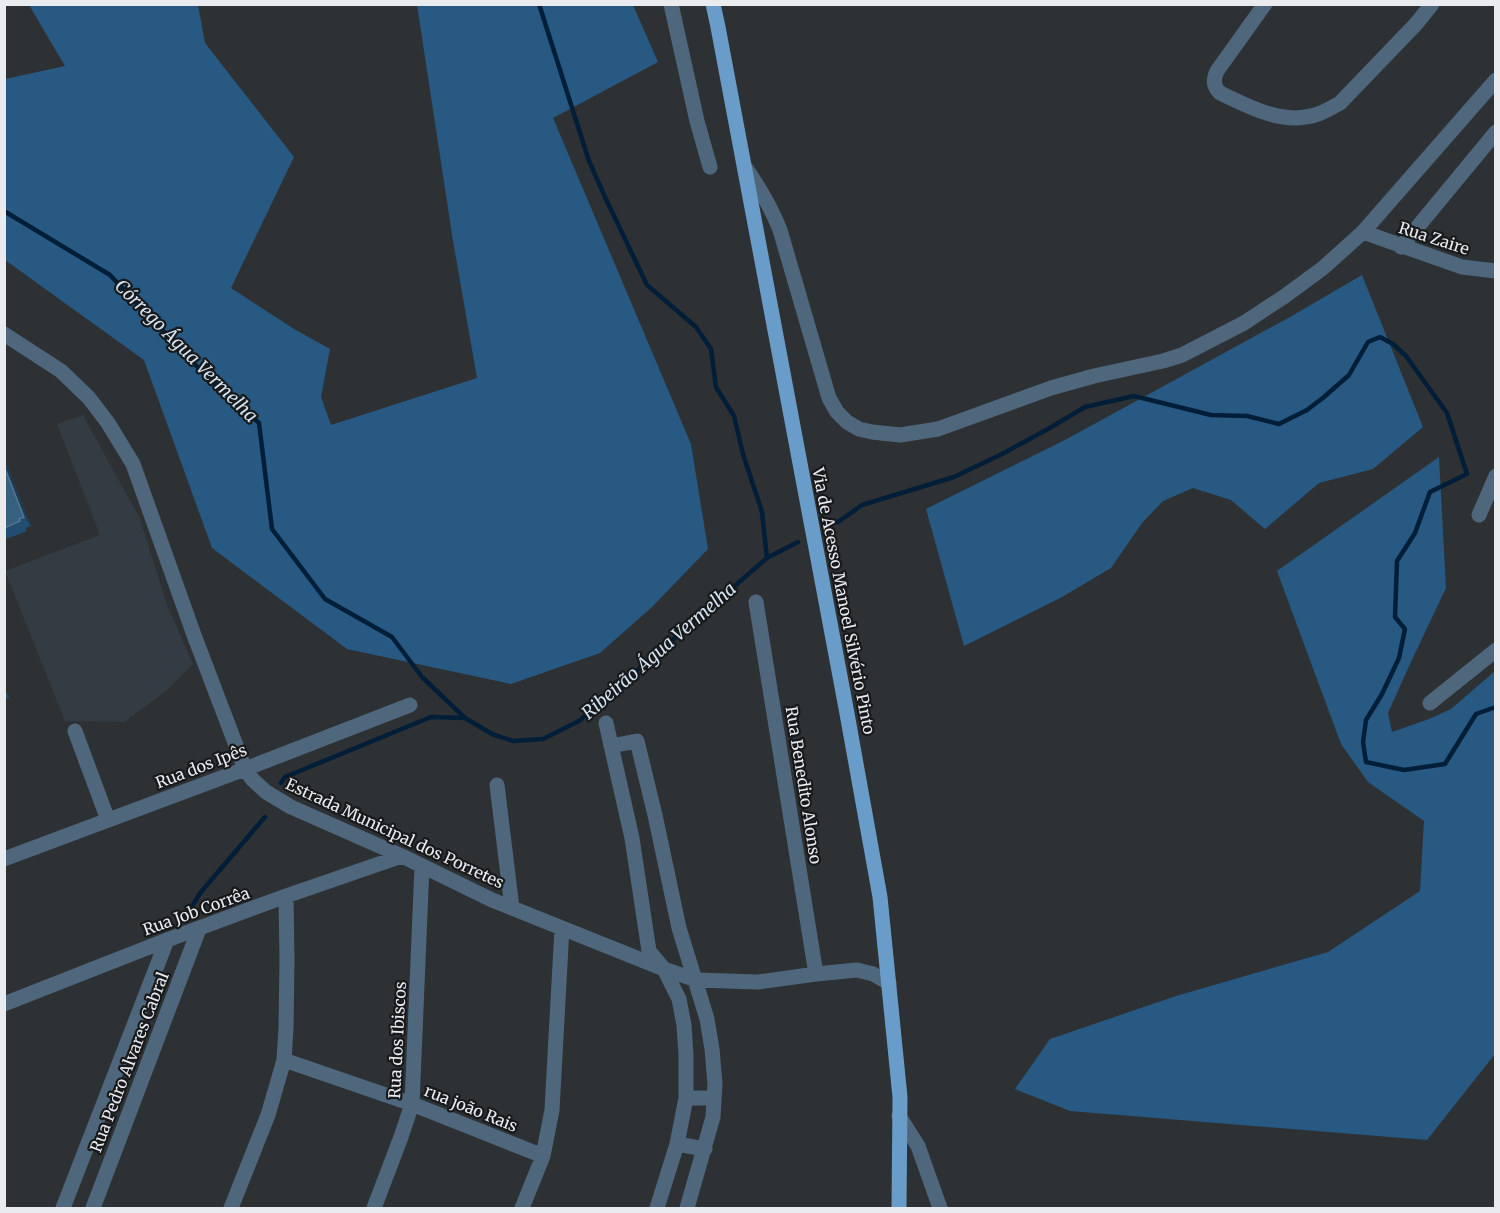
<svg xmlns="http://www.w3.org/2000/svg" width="1500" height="1213" font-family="Merriweather,serif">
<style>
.built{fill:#333c43}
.green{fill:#275982}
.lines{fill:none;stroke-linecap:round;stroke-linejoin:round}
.stream{stroke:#001e38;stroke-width:4.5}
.minor{stroke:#4f677d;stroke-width:15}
.major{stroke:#699cc9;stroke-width:15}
.wall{fill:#224f71}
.shaded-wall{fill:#1d3c53}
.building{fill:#37607f;stroke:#537590;stroke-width:1.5}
.labels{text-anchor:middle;stroke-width:4.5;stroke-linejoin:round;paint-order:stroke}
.street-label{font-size:16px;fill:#e9ebee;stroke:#17191a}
.water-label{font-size:18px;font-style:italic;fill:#d3e3f2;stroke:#17191a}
</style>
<rect width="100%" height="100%" fill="#2d3134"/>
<path class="built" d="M83,415l57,104 27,86 26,59 -28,28 -41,30 -59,-1 -60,-150 95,-36 -43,-111z"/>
<path class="green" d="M29,5h169l7,38 89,114 -63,131 63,41 36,20 -9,48 10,28 146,-47 -24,-137 -36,-236h216l25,57 -105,56 138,326 17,105 -56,58 -52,46 -89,31 -164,-35 -135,-101 -68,-188 -139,-100v-181l60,-13z
M1362,275l61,152 -50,42 -54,14 -54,46 -34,-29 -38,-12 -30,13 -21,22 -31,45 -49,29 -98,49 -38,-137 139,-69 225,-123z
M1439,457l7,131 -36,76 -22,49 4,19 37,-13 22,-10 44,-38v383l-68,86 -357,-29 -55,-22 35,-50 126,-43 152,-44 92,-61 4,-70 -56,-39 -27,-38 -64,-173z"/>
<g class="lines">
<path class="stream" d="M539,4l50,157 16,36 42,88 49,42 15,22 5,38 18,29 9,38 19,58 5,46
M4,211l106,64 97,102 52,46 13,106 53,70 67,38 30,40 43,41
M838,522l24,-17 92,-28 48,-23 46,-25 37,-22 49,-11 77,19 36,1 32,8 28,-14 17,-13 25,-22 19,-33 12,-5 13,7 13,12 41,57 20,61 -37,18 -15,41 -18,28 -2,56 10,12 -6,29 -17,36 -16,26 -3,22 3,20 38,8 41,-6 31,-50 20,-7
M281,783l4,-6 146,-60 34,1 27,16 21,7 30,-2 36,-18 188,-163 31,-16
M190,909l11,-17 64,-75"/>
<path class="minor" d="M671,4l26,117 13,46
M1265,4l-48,67c-4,9 -4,15 3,22 26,12 56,29 85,24 13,-1 24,-8 35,-14l76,-79 16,-20
M745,167c14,20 26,40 35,63l49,168 8,14 10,10 12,7 13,3 28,3 13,-2 25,-4 113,-41 43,-12 69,-15 19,-6 62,-32 41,-27 38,-28 40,-36 133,-152
M1363,232l99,35 34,4
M1401,247l95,-115
M4,334l57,37 28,27 19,25 25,41 61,171 51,134 7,10 14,13 25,15 111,49 90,44 172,69 32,11 62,2 58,-8 41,-4 16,4 16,9
M1479,515l17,-39
M756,602l60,372
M1430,703l66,-53
M606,723l26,115 17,113 15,18 15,30 5,26 2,30v43l-9,46 -20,64
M75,731l33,89
M611,746l26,-5 18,74 24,113 28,91 5,30 3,35 -2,33 -26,91
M497,785l15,123
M4,859l241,-90 165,-64
M4,1004l163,-64 119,-44 116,-40
M284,1060l128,44 131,52
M686,1098h28
M899,1116l19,30 22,62
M677,1144l28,5
M63,1208l104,-268
M93,1208l106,-279
M231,1208l37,-93 16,-55 2,-32 1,-68 -1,-64
M374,1208l27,-71 11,-33 10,-238
M522,1208l21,-52 9,-46 10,-182"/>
<path class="major" d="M713,4l5,23 128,681 34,189 20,200 -1,111"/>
</g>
<path class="wall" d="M4,458l27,68 -6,2 2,3 -21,8 -2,-1z
M4,687l5,11 -5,1z"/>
<path class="shaded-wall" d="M4,458l27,68 -7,-9 -20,-51z"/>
<path class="building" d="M4,466l20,51 -5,2 1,2 -16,7z"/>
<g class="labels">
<g class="street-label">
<text transform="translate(1434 238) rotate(18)" y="6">Rua Zaire</text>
<text transform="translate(844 601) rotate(79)" y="6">Via de Acesso Manoel Silvério Pinto</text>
<text transform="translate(201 766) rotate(-21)" y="6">Rua dos Ipês</text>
<text transform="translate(804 785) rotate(81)" y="6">Rua Benedito Alonso</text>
<text transform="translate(395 833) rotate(25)" y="6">Estrada Municipal dos Porretes</text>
<text transform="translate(196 911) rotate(-20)" y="6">Rua Job Corrêa</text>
<text transform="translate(397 1040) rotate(-87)" y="6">Rua dos Ibiscos</text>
<text transform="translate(129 1062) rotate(-69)" y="6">Rua Pedro Alvares Cabral</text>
<text transform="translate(471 1108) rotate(22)" y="6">rua joão Rais</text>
</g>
<g class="water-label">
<text transform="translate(186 351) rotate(45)" y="6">Córrego Água Vermelha</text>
<text transform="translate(659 651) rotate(-41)" y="6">Ribeirão Água Vermelha</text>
</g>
</g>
<rect width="1500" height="1213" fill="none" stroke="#e9ebee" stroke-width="12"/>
</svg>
